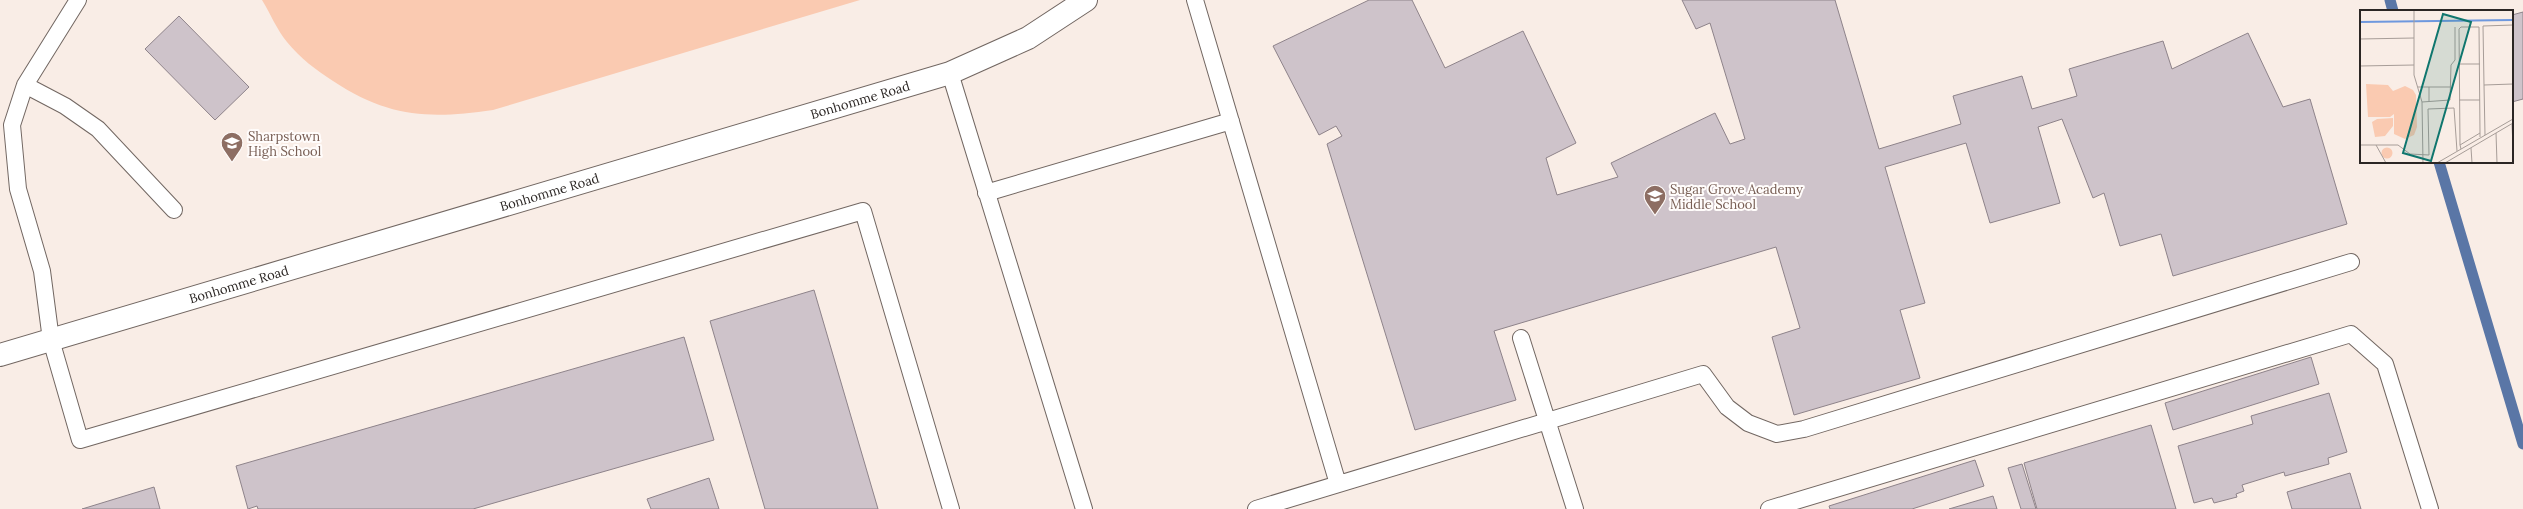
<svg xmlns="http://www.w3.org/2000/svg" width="2523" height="509" font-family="Lora,serif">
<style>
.green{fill:#facab1}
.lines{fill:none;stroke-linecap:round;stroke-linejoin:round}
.stream{stroke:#5a76a6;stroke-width:11}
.building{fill:#cec3ca;stroke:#8e838a}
.service-casing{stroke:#726762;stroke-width:18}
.tertiary-casing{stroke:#726762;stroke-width:24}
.service{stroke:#fff;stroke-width:16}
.tertiary{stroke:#fff;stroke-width:22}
.labels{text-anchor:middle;stroke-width:4;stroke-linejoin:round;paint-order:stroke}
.street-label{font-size:13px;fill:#2b2624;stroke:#fffcfb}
.education-label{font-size:13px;fill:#785e54;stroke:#fffcfb;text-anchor:start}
.inset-river{fill:none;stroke:#6e98de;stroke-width:2}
.inset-road{fill:none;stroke:#a79d98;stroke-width:1}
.view{fill:#0f766e;fill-opacity:0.15;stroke:#0f766e;stroke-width:2}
.inset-edge{fill:none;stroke:#2b2624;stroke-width:2}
</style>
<rect width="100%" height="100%" fill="#f9ede6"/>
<path class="green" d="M262,0h598l-367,110c-63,9 -104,8 -160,-29 -17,-11 -33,-23 -46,-39 -10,-12 -17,-29 -25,-42z"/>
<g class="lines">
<path class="stream" d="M2390,0l3,11
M2439,162l84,282"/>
</g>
<path class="building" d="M1369,0h43l33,68 78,-37 53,112 -30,15 11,37 61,-18 -7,-14 104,-50 15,31 15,-5 -35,-116 -14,6 -14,-29h153l44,149 82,-25 -8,-28 69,-20 10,33 45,-13 -8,-27 94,-28 9,28 76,-36 35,74 27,-8 37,125 -174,52 -12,-42 -41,12 -16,-53 -11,5 -31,-79 -24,8 22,76 -70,20 -24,-80 -81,24 40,136 -25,7 20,68 -126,37 -22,-78 28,-9 -24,-81 -282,84 22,69 -101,30 -88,-286 15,-8 -6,-10 -17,9 -46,-89z
M2523,12v87l-11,3v-87z
M179,16l70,71 -34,33 -70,-71z
M814,290l64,219h-113l-55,-188z
M684,337l30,103 -241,69h-215l-1,-3 -9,3 -12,-43z
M2311,357l8,27 -146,46 -8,-27z
M2329,393l18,59 -19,6 1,6 -44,12 -1,-4 -42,13 2,6 -8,3 1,3 -23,6 -2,-5 -18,5 -16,-57 75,-22 -2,-8z
M2151,425l25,84h-139l-13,-46z
M1975,460l9,26 -72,23h-82l-1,-3z
M2022,464l14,45h-15l-13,-41z
M2350,473l11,36h-69l-5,-17z
M709,478l10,31h-68l-4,-10z
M154,487l6,22h-78z
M1993,496l4,13h-48z"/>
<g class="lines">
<g class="service-casing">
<path id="service" d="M78,0l-53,85 -13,40 6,64 24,82 9,69 29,100 783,-229 88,298
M1195,0l143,484
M950,73l134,436
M25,85l40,21 33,23 76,81
M986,193l245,-72
M1521,338l54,171
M1256,509l447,-135 24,33 21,16 29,11 27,-5 547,-167
M1769,509l582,-175 34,30 45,145"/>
</g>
<g class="tertiary-casing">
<g id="tertiary">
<path id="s1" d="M0,355l950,-282 78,-35 58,-38"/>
</g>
</g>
<use href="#service" class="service"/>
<use href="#tertiary" class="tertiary"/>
</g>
<defs>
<g id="school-pin" transform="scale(1.15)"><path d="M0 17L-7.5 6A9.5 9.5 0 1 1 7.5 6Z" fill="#8d6e63" stroke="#fffcfb"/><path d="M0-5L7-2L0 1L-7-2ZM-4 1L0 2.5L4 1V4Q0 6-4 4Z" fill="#fff"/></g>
</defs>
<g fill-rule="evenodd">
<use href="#school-pin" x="232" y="143"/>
<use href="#school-pin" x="1655" y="196"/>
</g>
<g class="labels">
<g class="street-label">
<text dy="5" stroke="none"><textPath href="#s1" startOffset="897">Bonhomme Road</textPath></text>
<text dy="5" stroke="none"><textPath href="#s1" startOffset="573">Bonhomme Road</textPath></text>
<text dy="5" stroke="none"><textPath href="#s1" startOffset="249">Bonhomme Road</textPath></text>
</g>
<g class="education-label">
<text x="248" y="141">Sharpstown<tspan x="248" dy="15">High School</tspan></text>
<text x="1670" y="194">Sugar Grove Academy<tspan x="1670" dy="15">Middle School</tspan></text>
</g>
</g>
<g transform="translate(2360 10)">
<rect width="153" height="153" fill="#f9ede6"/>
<path d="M6,74l22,1 5,6 12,-5 8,4 3,5 1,32 -3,8 -9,4 -11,-5v-20l-4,3h-22zM33,108v8l-8,10 -10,1 -3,-15 5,-3zM21.5 143a5.5 5.5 0 1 1 11 0a5.5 5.5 0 1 1-11 0Z" fill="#facab1"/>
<path class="inset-river" d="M0,12l153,-2"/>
<path class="inset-road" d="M54,0v65l8,27 1,61M0,29l54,-1M99,54h21M0,56l54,-1M124,75l-1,-59 30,-1M58,77h33M69,77v15M99,90h21M62,92l28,-2 1,-35 4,-5v-33M152,114l1,23M136,123l1,30M125,125l-1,-50 29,-1M0,135h38l12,9 19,1 -1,-46 26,-1 3,43M16,135l10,18M100,135l-1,-116 2,-2h18l1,106M111,138l1,15M101,139l-1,-4 20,-12v4M77,153l76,-44M85,153l68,-40"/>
<path class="view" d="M83,4l28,8 -40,139 -28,-8z"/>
<rect width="153" height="153" class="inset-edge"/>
</g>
</svg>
